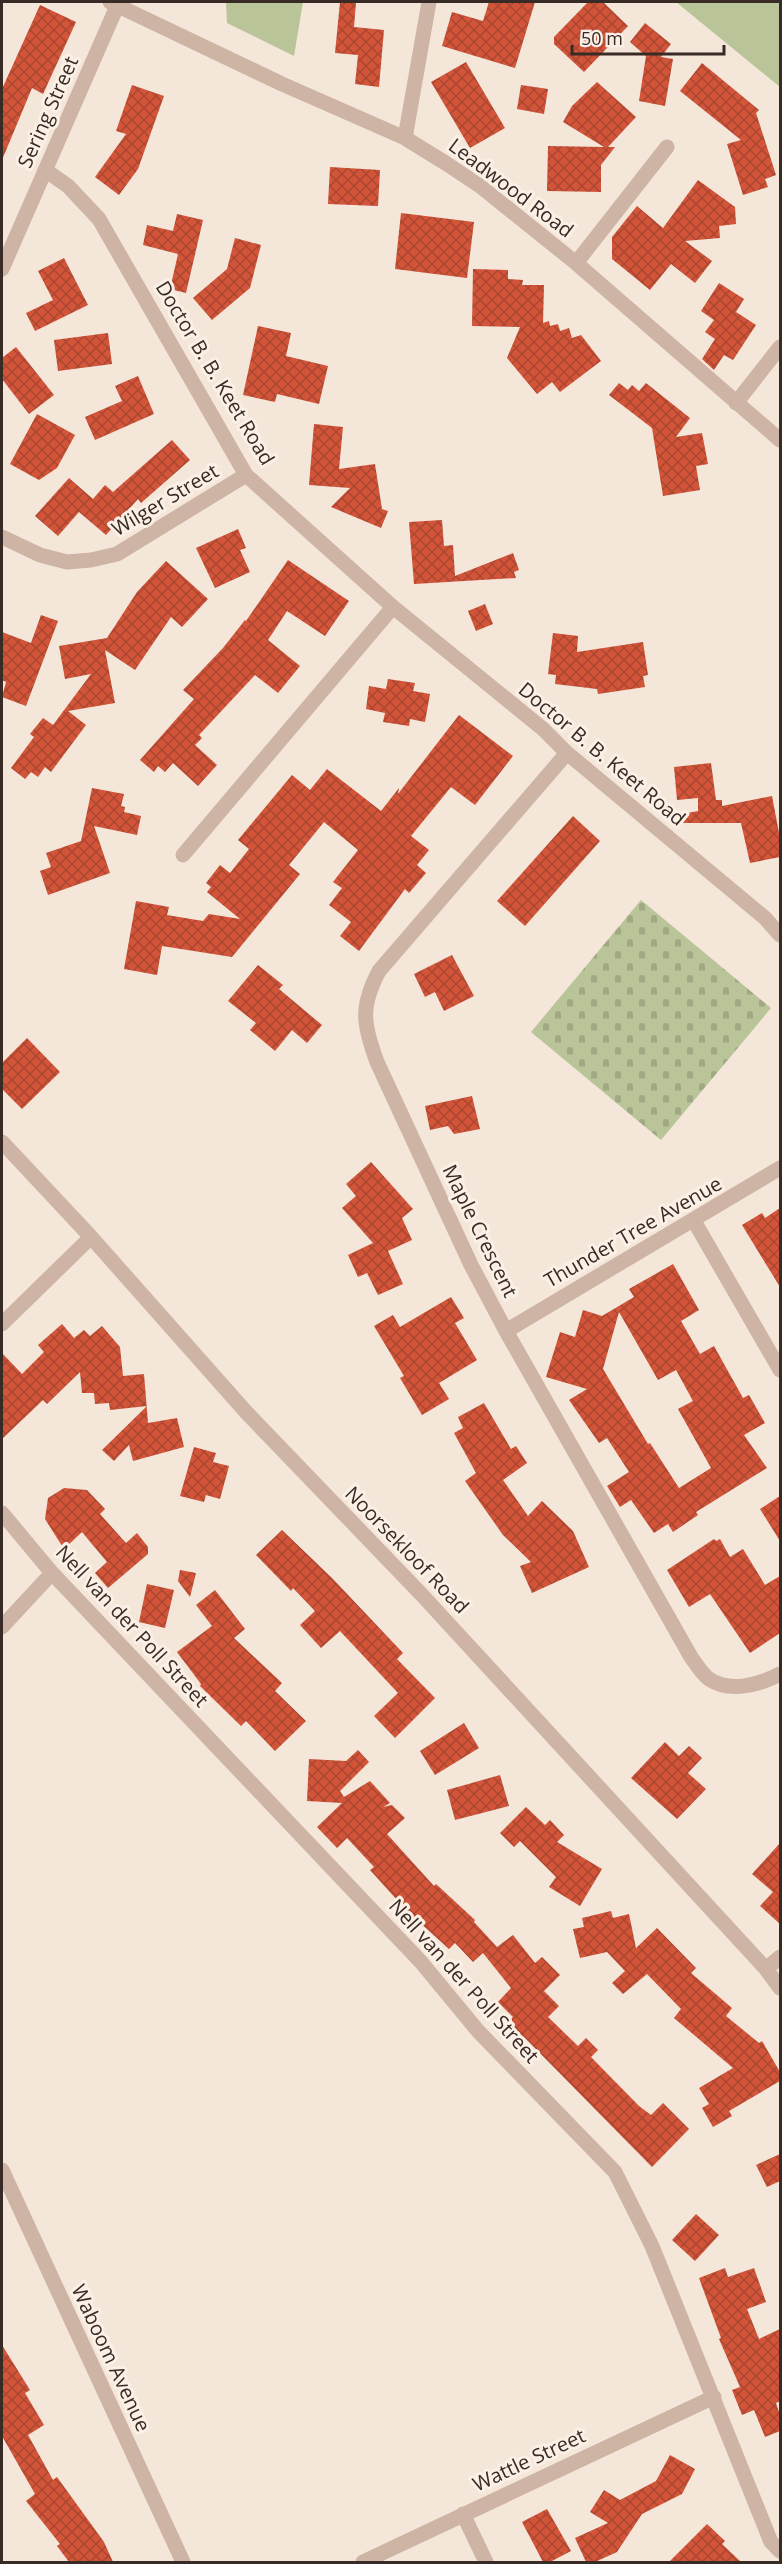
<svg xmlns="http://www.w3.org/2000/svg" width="782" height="2564" font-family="'Open Sans',sans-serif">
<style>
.green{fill:#b9c598}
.cemetery{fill:url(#cemetery-stones)}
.building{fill:url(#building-cross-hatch);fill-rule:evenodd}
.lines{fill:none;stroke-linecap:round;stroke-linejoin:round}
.minor{stroke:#cdb4a4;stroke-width:15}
.labels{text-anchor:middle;stroke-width:6;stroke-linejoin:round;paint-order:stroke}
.street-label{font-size:20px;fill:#382b26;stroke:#fbf0e6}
</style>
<defs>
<pattern id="cemetery-stones" width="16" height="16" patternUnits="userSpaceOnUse" patternTransform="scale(1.5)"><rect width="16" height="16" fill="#b9c598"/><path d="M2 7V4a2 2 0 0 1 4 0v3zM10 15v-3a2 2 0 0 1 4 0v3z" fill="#a0a983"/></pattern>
<pattern id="building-cross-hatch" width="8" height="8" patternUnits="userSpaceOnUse" patternTransform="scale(1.5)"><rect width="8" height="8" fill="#d25439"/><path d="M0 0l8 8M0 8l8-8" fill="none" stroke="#ab4630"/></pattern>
</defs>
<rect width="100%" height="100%" fill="#f4e6d9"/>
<path class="green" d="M226,2h77l-9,54 -67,-33z
M676,2h104v85z"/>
<path class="cemetery" d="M641,900l130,108 -110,132 -130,-108z"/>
<path class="building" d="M340,2h16l-2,25 30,3 -5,57 -24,-3 3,-29 -23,-2z
M489,2h46l-20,66 -73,-22 10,-34 31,9z
M588,2h15l25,24 -44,46 -30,-28v-7z
M40,5l36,17 -33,72 -11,-6 -30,72v-71z
M645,23l26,21 -10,13 12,2 -8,47 -26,-5 7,-45 -16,-14z
M466,62l39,66 -35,20 -39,-66z
M702,63l57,47 -3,3 20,62 -11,4 3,8 -25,8 -16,-51 14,-4 -61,-49z
M597,82l39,35 -28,30h7l-14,18v27l-54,-1 1,-45 56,1 -41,-25 9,-16z
M132,85l32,11 -26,73 -19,26 -24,-18 31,-43 -10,-3z
M521,85l27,4 -4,25 -27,-5z
M330,167l50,3 -2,36 -50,-2z
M698,180l37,27 1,17 -17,2 1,12 -35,3 27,20 -17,22 -24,-19 -21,26 -38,-31v-22l25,-31 26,22z
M401,213l73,9 -7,56 -72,-9z
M177,214l26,6 -17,73 -16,-4 8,-35 -35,-9 4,-20 26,6z
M235,238l26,7 -11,43 -38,32 -19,-22 34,-29z
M64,258l24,47 -53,26 -9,-18 27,-13 -15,-29z
M473,269l35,1v9l15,1 -1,5h22l-1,38 6,-2 1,5 8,-2 2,7 9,-3 3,10 9,-3 20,26 -41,31 -8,-10 -15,12 -30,-36 13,-31 -48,-1z
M719,283l25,16 -8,13 20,13 -23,35 -9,-5 -10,15 -12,-11 13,-20 -10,-7 9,-12 -13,-9z
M258,326l33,7 -5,23 42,10 -9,38 -42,-10 -2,8 -32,-7z
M108,333l4,31 -54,7 -4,-31z
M16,347l38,48 -25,19 -27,-35v-21z
M138,376l16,38 -59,26 -10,-23 37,-16 -7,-15z
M619,383l9,7 4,-5 7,6 7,-8 44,35 -14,19 26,-4 6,31 -12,2 4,24 -37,6 -11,-68 -43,-33z
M37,414l38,21 -18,33 -18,12 -29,-16z
M314,424l29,3 -4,42 36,-5 7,45 6,2 -7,17 -50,-21 19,-19 -41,-3z
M172,440l18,20 -49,43 -3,-4 -32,36 -27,-23 -21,24 -23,-20 34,-38 24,21 12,-14 8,7z
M442,520l2,26 9,-1 2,31 58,-23 6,17 -5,2 2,6 -102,6 -5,-62z
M238,529l8,19 -6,2 10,22 -35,16 -19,-40z
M288,560l61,41 -24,35 -38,-25 -19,29 32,26 -22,27 -23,-18 -56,60 3,3 -7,7 22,20 -19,21 -25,-23 -8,9 -7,-6 -4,6 -14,-12 54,-61 -11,-9 40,-42 22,-28 1,1z
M166,561l42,38 -26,28 -11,-10 -36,53 -30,-20 10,53 -47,8 18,14 -35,47 -6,-5 -7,10 -7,-5 -6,7 -14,-11 23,-31 -4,-3 13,-16 10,7 38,-51 -26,5 -6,-33 48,-8 30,-46z
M485,604l8,20 -17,7 -8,-20z
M41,615l17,6 -32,85 -24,-9 4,-15 -4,-2v-48l29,11z
M553,633l25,3 -1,16 66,-10 5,33 -5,1 2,11 -47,7 -1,-5 -42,-5 1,-9 -8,-1z
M388,679l27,4 -2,8 17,3 -5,28 -15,-3 -1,7 -26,-4 2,-9 -19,-4 3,-23 17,3z
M459,715l54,41 -38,49 -24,-18 -40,49 18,14 -12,15 9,8 -17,20 -4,-4 -46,62 -19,-15 11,-14 -22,-17 13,-17 -9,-6 25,-32 -34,-28 -35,43 11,9 -68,83 -70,-11 -5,29 -33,-6 12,-68 33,6 -2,8 36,6 6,-7 31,5 -33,-27 4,-5 -5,-4 14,-18 10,8 19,-24 -11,-9 54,-65 18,15 17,-21 54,42 18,-23 -1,6z
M711,763l5,37h6v6l50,-10 8,42v19l-30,6 -9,-40h-63l-1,-8 21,-4v-13l-21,2 -3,-33z
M92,788l32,6 -3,12 4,1 -1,5 17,4 -4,19 -43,-9 16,47 -62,22 -8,-24 11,-4 -5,-14 35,-12z
M573,816l27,25 -75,85 -28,-25z
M452,955l22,41 -30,15 -9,-19 -10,5 -11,-23z
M258,965l25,20 -4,4 43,36 -15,18 -15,-13 -17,21 -25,-21 6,-7 -28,-22z
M27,1038l33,34 -38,37 -20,-20v-26z
M472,1096l8,33 -26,5 -6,-8 -18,4 -5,-24z
M371,1162l42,47 -11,9 10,22 -24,11 15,33 -25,11 -11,-22 -9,4 -10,-22 25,-12 -31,-35 14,-12 -10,-12z
M780,1208v79l-38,-62 20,-12 3,5z
M673,1264l26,46 -18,11 19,33 14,-8 29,52 6,-3 16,28 -21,12 23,33 -71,44 2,3 -25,17 -5,-8 -14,9 -23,-33 -11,7 -13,-21 22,-14 -22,-34 -8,5 -30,-43 18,-11 -41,-12 14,-45 15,5 8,-27 19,6 32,-19 -5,-8zM619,1312l39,68 18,-10 17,31 -15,8 33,59 -32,20 -29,-45 -2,1 -45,-75z
M451,1297l13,21 -9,5 22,37 -38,23 10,16 -27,16 -22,-37 4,-2 -30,-50 19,-11 7,12z
M62,1324l12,14 10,-8 6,6 12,-10 18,21 3,29 21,-2 4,49 29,-5 7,29 -51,14 -4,-16 -15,16 -12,-11 45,-44 -37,4 -1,-7 -14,1 -1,-11h-12l-2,-21 -33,32 -4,-4 -41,39v-86l20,21 22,-22 -6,-7z
M484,1403l27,46 5,-3 11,17 -24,17 25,36 14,-15 31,30 16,36 -57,26 -12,-27 11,-4 -28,-27 -38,-54 11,-8 -22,-40 9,-5 -5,-11z
M194,1447l22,6 -3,9 16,4 -9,33 -14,-4 -2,7 -24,-6z
M64,1488l23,2 18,19 -5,5 26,29 11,-10 11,14v7l-40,34 -13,-15 12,-11 -25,-30 -18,17 -19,-30 3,-21z
M780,1496v45l-20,-32z
M282,1530l50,48 71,75 -6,6 38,39 -40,40 -21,-22 24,-23 -58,-62 -19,17 -21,-23 15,-14 -22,-23 -2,3 -35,-36z
M714,1539l2,2 4,-2 10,18 13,-8 22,36 15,-9v57l-30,20 -40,-59 -21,13 -22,-37z
M180,1570l16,3 -6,24 -12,-16z
M147,1584l27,6 -9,38 -26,-6z
M215,1590l30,39 -11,9 48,45 -7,8 31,30 -31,30 -29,-30 -5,5 -41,-40 1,-2 -24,-32 35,-26 -16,-21z
M464,1723l15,25 -44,27 -15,-24z
M665,1742l14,14 10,-10 13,12 -14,15 18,16 -29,30 -46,-41z
M358,1750l11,12 -29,29 4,6 26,-16 20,22 -7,4 9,-2 13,13 -18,16 47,52 2,-2 39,36 -1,2 23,25 16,-12 22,28 7,-6 18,18 -16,16 15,15 -11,11 30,29 8,-8 12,12 -7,7 48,49 12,9 12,-12 26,26 -37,38 -126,-128 -19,-16 6,-6 -15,-15 13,-14 -28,-35 -10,9 -18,-19 -6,6 -42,-38 -37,-41 4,-3 -27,-29 -10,10 -20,-21 25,-24 -35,-2 2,-42 37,2z
M500,1775l9,31 -54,14 -8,-30z
M526,1807l19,18 5,-5 14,15 -7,7 45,27 -22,37 -31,-19 7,-10 -36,-36 -6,6 -14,-14z
M780,1843v81l-20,-18 13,-14 -21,-18z
M611,1911l2,7 16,-4 7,34 21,-20 39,40 -5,5 41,35 -6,8 33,27 3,-2 18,31v9l-51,30 3,5 -19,11 -11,-19 7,-4 -10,-16 34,-20 -59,-50 7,-9 -34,-35 -24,20 -11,-11 13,-12 -18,-19 -27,6 -7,-29 11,-2 -2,-9z
M780,2154v27l-13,6 -11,-22z
M696,2214l23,21 -24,26 -23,-21z
M725,2268l3,9 26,-9 12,34 -19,7 12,30 21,-10v72l-4,2 4,12v16l-15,6 -11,-27 -12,5 -10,-25 8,-3 -21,-48 2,-1 -22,-60z
M2,2345l28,45 -5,3 19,32 -16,10 25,45 4,-3 47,65 9,20h-44l-12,-16 3,-2 -34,-43 9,-7 -33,-58z
M670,2455l25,14 -13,25 -40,20 -25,38 -22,10h-9l-11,-24 33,-15 -18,-11 14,-22 16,10 36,-19z
M547,2509l24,42 -21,11h-7l-21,-40z
M707,2524l18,17 -3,3 19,18h-72z"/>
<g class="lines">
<path class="minor" d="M110,2l172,82 123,54 42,26 33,22 96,77 204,177
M405,138l24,-136
M45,170l23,16 31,33 147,256 147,132 150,122 24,24 198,165 15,17
M576,263l91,-116
M2,269l116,-265
M736,403l44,-56
M2,537l38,18 27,7 24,-2 26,-6 129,-79
M567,753l-188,218c-19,36 -16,53 -2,91l94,203 35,66 185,326c5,7 11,17 18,22 21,14 50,6 71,-5
M183,855l210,-248
M2,1142l89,95 155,175 176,183 344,374 14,19
M694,1221l86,149
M2,1324l89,-87
M506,1331l274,-163
M2,1513l50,60 369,389 57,69 137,141 37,74 119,296 9,9
M2,1627l50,-54
M766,1969l14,-12
M2,2170l181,392
M463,2514l23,48
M363,2562l351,-165"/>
</g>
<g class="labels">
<g class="street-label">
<text transform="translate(48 112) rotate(-66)" y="7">Sering Street</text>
<text transform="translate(511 188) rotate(37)" y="7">Leadwood Road</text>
<text transform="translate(215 373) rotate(59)" y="7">Doctor B. B. Keet Road</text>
<text transform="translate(165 500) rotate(-31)" y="7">Wilger Street</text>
<text transform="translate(602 754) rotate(40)" y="7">Doctor B. B. Keet Road</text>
<text transform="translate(480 1231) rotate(64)" y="7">Maple Crescent</text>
<text transform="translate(633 1232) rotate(-30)" y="7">Thunder Tree Avenue</text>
<text transform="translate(407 1550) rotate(46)" y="7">Noorsekloof Road</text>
<text transform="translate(132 1626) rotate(47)" y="7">Nell van der Poll Street</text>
<text transform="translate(464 1981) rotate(48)" y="7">Nell van der Poll Street</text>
<text transform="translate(111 2358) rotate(65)" y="7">Waboom Avenue</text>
<text transform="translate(529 2460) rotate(-25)" y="7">Wattle Street</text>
</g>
</g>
<rect width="782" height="2564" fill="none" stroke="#382b26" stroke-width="6"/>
<path d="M572 45v9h152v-9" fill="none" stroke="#382b26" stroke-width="3"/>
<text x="581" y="45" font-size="18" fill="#382b26" stroke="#fbf0e6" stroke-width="4.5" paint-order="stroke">50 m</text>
</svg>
